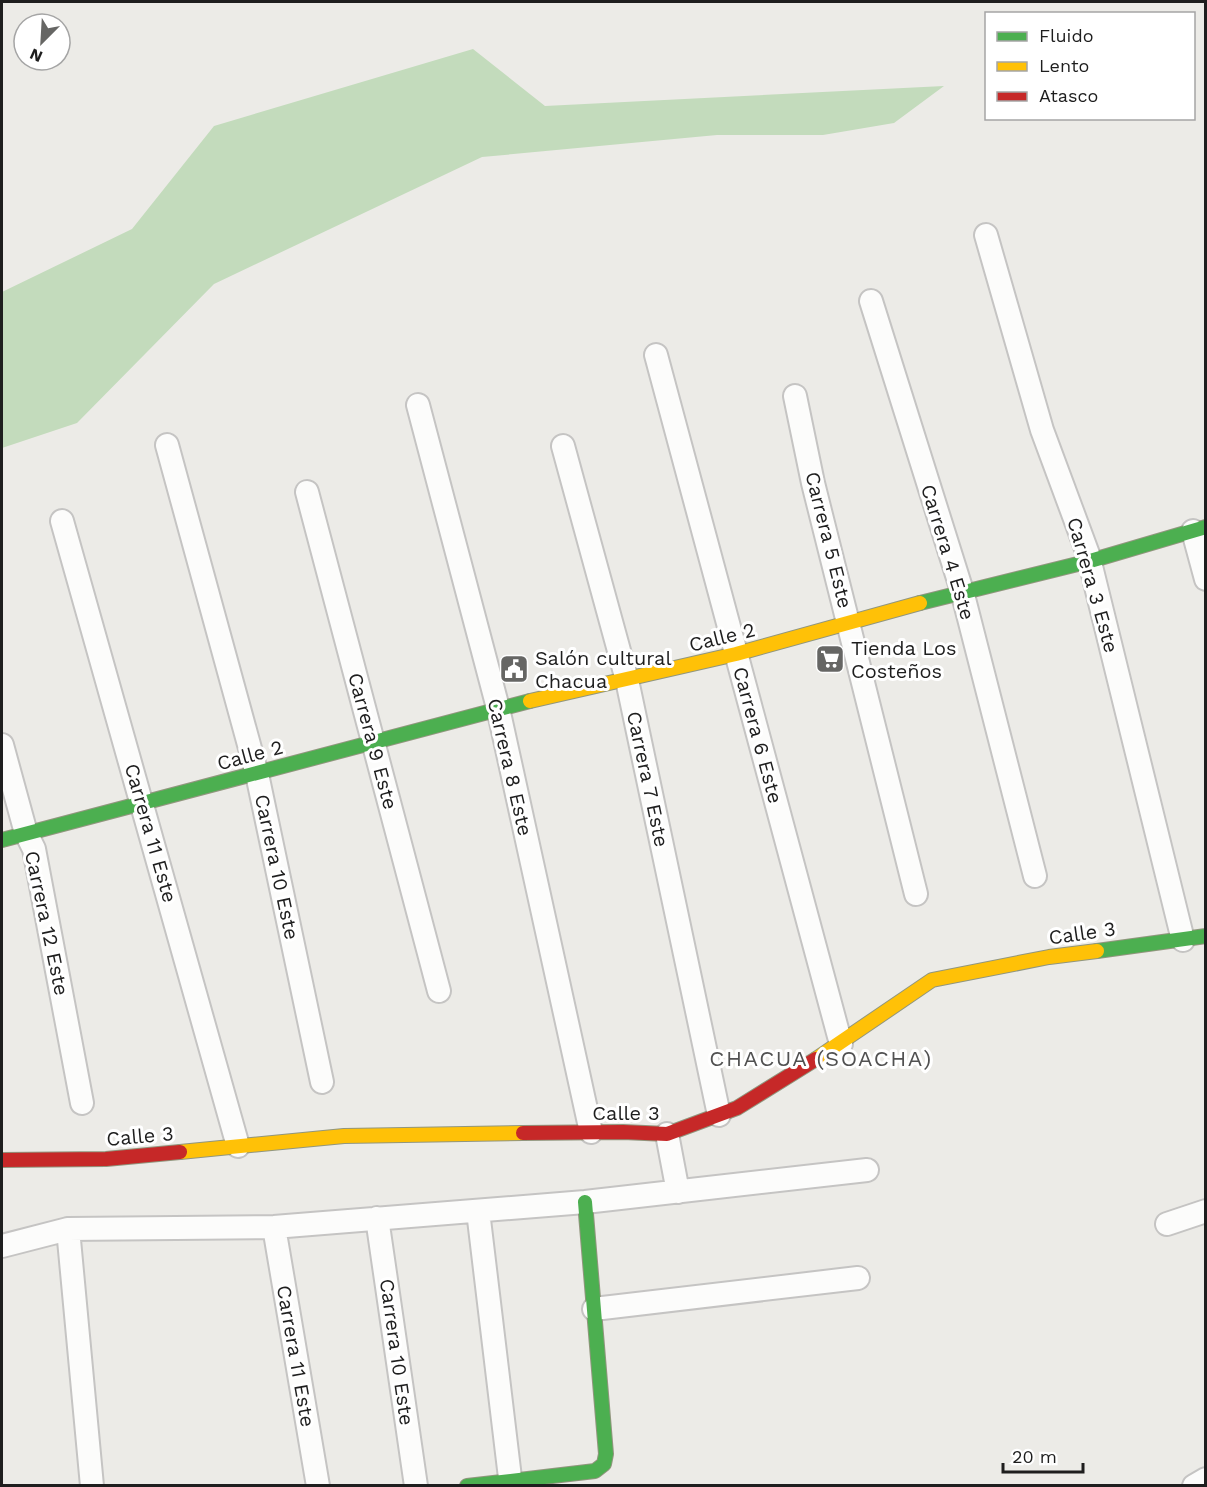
<svg xmlns="http://www.w3.org/2000/svg" width="1207" height="1487" font-family="'Work Sans',sans-serif">
<style>
.forest{fill:#c3dbbc}
.lines{fill:none;stroke-linecap:round;stroke-linejoin:round}
.street-casing{stroke:#c5c4c3;stroke-width:26}
.fast-casing{stroke:#91967e;stroke-width:16}
.slow-casing{stroke:#91967e;stroke-width:16}
.jam-casing{stroke:#91967e;stroke-width:16}
.street{stroke:#fcfcfb;stroke-width:22}
.fast{stroke:#4caf50;stroke-width:14}
.slow{stroke:#ffc107;stroke-width:14}
.jam{stroke:#c62828;stroke-width:14}
.labels{text-anchor:middle;stroke-width:6;stroke-linejoin:round;paint-order:stroke}
.street-label{font-size:20px;fill:#1e1e1e;stroke:#fff}
.poi-label{font-size:20px;fill:#1e1e1e;stroke:#fff;text-anchor:start}
.quarter-label{font-size:22px;letter-spacing:1.5px;fill:#515151;stroke:#fff}
</style>
<rect width="100%" height="100%" fill="#ecebe7"/>
<path class="forest" d="M473,49l72,57 399,-20 -50,37 -71,12h-106l-235,22 -268,127 -137,139 -75,25v-156l130,-63 82,-103z"/>
<g class="lines">
<g class="street-casing">
<path id="street" d="M986,235l56,195 46,124 95,386
M871,301l91,290 73,285
M656,355l185,689
M795,396l18,87 103,411
M418,405l80,303 93,424
M167,445l90,329 65,308
M563,446l64,234 92,435
M307,492l132,499
M62,521l176,625
M1193,531l13,48
M2,745l24,88 8,16 48,254
M667,1134l11,58
M478,1211l33,275
M377,1218l39,268
M1167,1224l39,-13
M274,1227l44,259
M68,1229l24,257
M2,1246l66,-17 206,-2 311,-25 282,-32
M594,1309l264,-31
M1194,1486l12,-7"/>
</g>
<g class="fast-casing">
<path id="fast" d="M920,603l170,-42 116,-34
M2,840l528,-139
M1097,951l109,-15
M467,1486l128,-15 9,-7 2,-10 -21,-252"/>
</g>
<g class="slow-casing">
<path id="slow" d="M530,701l206,-47 184,-51
M816,1059l116,-79 117,-23 48,-6
M180,1152l164,-16 179,-3"/>
</g>
<g class="jam-casing">
<path id="jam" d="M523,1133l100,-1 44,2 70,-26 79,-49
M2,1160l104,-1 74,-7"/>
</g>
<use href="#street" class="street"/>
<use href="#fast" class="fast"/>
<use href="#slow" class="slow"/>
<use href="#jam" class="jam"/>
</g>
<defs>
<g id="supermarket-square" transform="scale(1.5)"><rect x="-9" y="-9" width="18" height="18" rx="4" fill="#666664" stroke="#fff"/><path d="M-6-5.5h2.5l.6 2H6L4.5 2H-2.5L-4.4-4H-6ZM-1.5 3.2a1.3 1.3 0 1 0 .1 0ZM3 3.2a1.3 1.3 0 1 0 .1 0Z" fill="#fff"/></g>
<g id="civic-square" transform="scale(1.5)"><rect x="-9" y="-9" width="18" height="18" rx="4" fill="#666664" stroke="#fff"/><path d="M-.6-6.5H3V-4.5H.6V-3L4-1V1h2V6H-6V1h2V-1L-.6-3ZM-1.2 2.5V6h2.4V2.5Z" fill="#fff"/></g>
</defs>
<g fill-rule="evenodd">
<use href="#supermarket-square" x="830" y="659"/>
<use href="#civic-square" x="514" y="669"/>
</g>
<g class="labels">
<g class="street-label">
<text transform="translate(829 540) rotate(76)" y="7">Carrera 5 Este</text>
<text transform="translate(948 552) rotate(73)" y="7">Carrera 4 Este</text>
<text transform="translate(1093 585) rotate(74)" y="7">Carrera 3 Este</text>
<text transform="translate(722 637) rotate(-14)" y="7">Calle 2</text>
<text transform="translate(758 735) rotate(75)" y="7">Carrera 6 Este</text>
<text transform="translate(373 741) rotate(75)" y="7">Carrera 9 Este</text>
<text transform="translate(250 755) rotate(-15)" y="7">Calle 2</text>
<text transform="translate(510 767) rotate(77)" y="7">Carrera 8 Este</text>
<text transform="translate(648 779) rotate(78)" y="7">Carrera 7 Este</text>
<text transform="translate(151 833) rotate(74)" y="7">Carrera 11 Este</text>
<text transform="translate(277 867) rotate(78)" y="7">Carrera 10 Este</text>
<text transform="translate(47 923) rotate(78)" y="7">Carrera 12 Este</text>
<text transform="translate(1082 933) rotate(-8)" y="7">Calle 3</text>
<text x="626" y="1120">Calle 3</text>
<text transform="translate(140 1136) rotate(-5)" y="7">Calle 3</text>
<text transform="translate(397 1352) rotate(82)" y="7">Carrera 10 Este</text>
<text transform="translate(296 1356) rotate(80)" y="7">Carrera 11 Este</text>
</g>
<g class="poi-label">
<text x="851" y="655">Tienda Los<tspan x="851" dy="23">Costeños</tspan></text>
<text x="535" y="665">Salón cultural<tspan x="535" dy="23">Chacua</tspan></text>
</g>
<g class="quarter-label">
<text x="821" y="1066">CHACUA (SOACHA)</text>
</g>
</g>
<rect width="1207" height="1487" fill="none" stroke="#1e1e1e" stroke-width="6"/>
<rect x="985" y="12" width="210" height="108" fill="#ffffff" stroke="#a5a5a5" stroke-width="1.5"/>
<rect x="997" y="32" width="30" height="9" fill="#4caf50" stroke="#a5a5a5" stroke-width="1.5"/>
<text x="1039" y="42" font-size="18" fill="#1e1e1e">Fluido</text>
<rect x="997" y="62" width="30" height="9" fill="#ffc107" stroke="#a5a5a5" stroke-width="1.5"/>
<text x="1039" y="72" font-size="18" fill="#1e1e1e">Lento</text>
<rect x="997" y="92" width="30" height="9" fill="#c62828" stroke="#a5a5a5" stroke-width="1.5"/>
<text x="1039" y="102" font-size="18" fill="#1e1e1e">Atasco</text>
<g transform="translate(42 42) rotate(204)"><circle r="28" fill="#ffffff" stroke="#a5a5a5" stroke-width="1.5"/>
<path d="M0-4.5L10 22L0 15L-10 22Z" fill="#666664"/>
<text y="-9" font-size="16" font-weight="bold" text-anchor="middle" fill="#1e1e1e">N</text>
</g>
<path d="M1003 1463v9h80v-9" fill="none" stroke="#1e1e1e" stroke-width="3"/>
<text x="1012" y="1463" font-size="18" fill="#1e1e1e" stroke="#ffffff" stroke-width="4.5" paint-order="stroke">20 m</text>
</svg>
